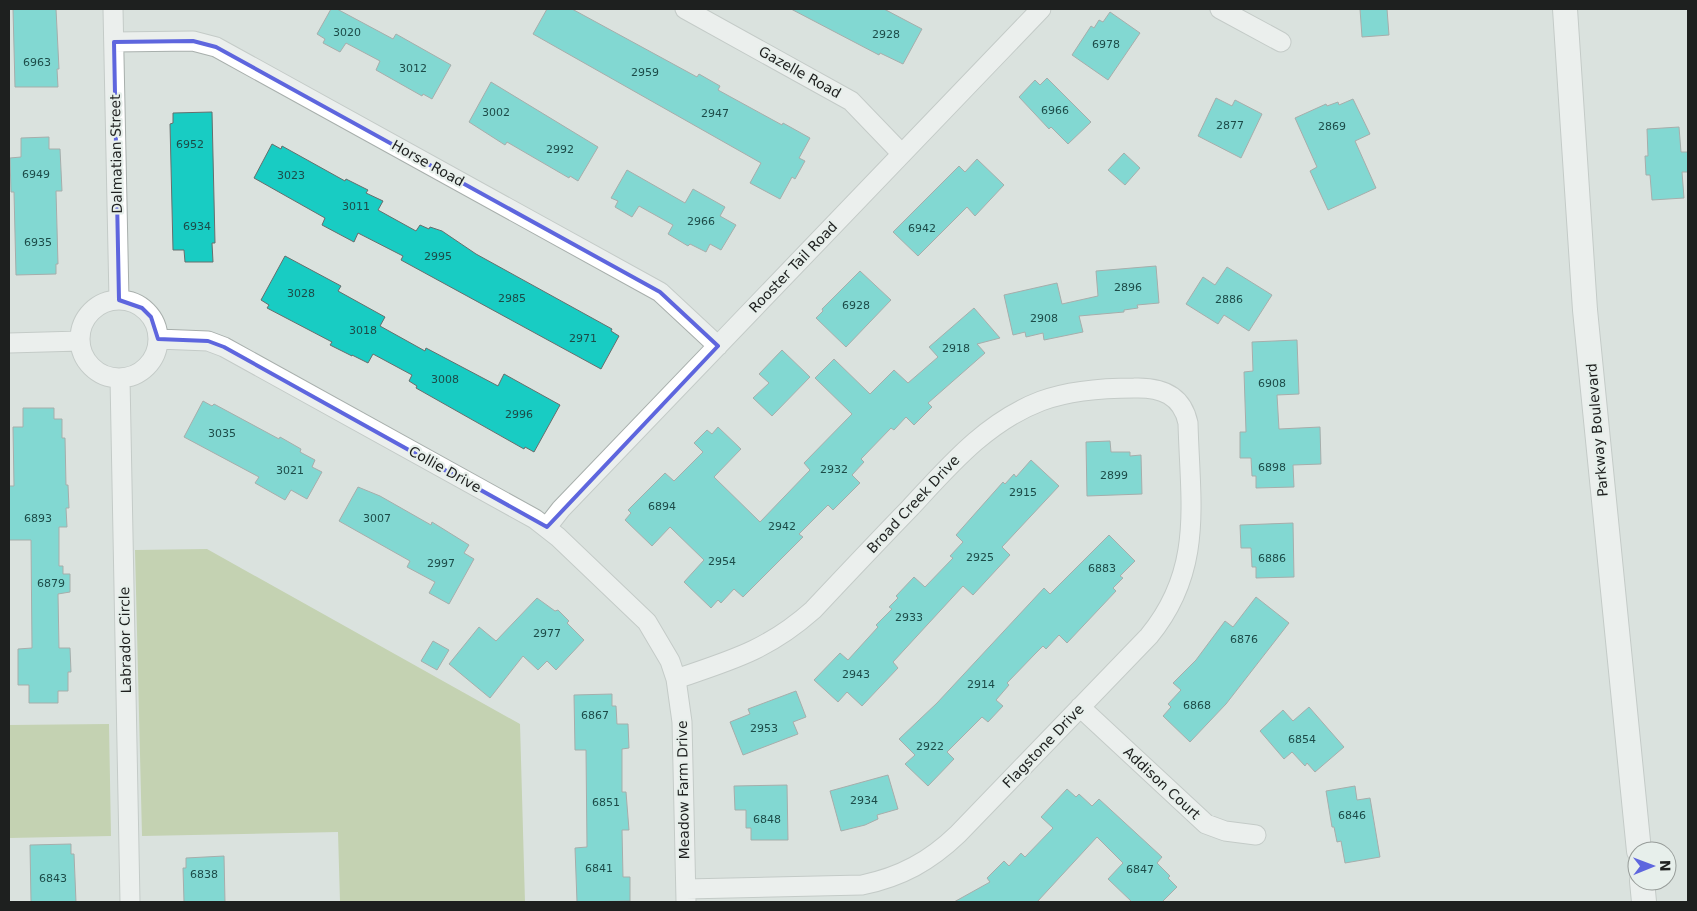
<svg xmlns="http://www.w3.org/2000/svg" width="1697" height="911" font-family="'DejaVu Sans',sans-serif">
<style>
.green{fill:#a8bf7c}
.building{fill:#18ccc3;stroke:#676e6d}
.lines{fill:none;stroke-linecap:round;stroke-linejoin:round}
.minor-casing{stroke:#a8afac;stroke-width:21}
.tertiary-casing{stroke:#a8afac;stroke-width:26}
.minor{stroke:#fff;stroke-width:19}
.tertiary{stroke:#fff;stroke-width:24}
.marked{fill:none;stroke:#5e66de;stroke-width:4;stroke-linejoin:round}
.labels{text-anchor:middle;stroke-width:4.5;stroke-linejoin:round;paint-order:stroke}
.number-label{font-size:11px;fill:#1c4b48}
.street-label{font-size:14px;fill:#1e201f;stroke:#e7efeb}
</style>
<rect width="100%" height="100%" fill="#dae2de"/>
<path class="green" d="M207,549l313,175 5,178h-185l-2,-70 -196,4 -7,-286z
M109,724l2,112 -102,2v-113z"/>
<path class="building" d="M13,9h43l3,60h-2l1,18h-43z
M331,9h6l56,30 3,-5 55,31 -19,34 -9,-5 -1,2 -46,-26 4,-9 -34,-18 -6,9 -17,-9 2,-4 -8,-5z
M547,9h25l125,68 2,-3 21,12 -2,4 64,35 1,-2 27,15 -11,20 6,3 -10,18 -3,-2 -12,22 -30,-16 11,-20 -228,-129z
M791,9h93l38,20 -19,35 -23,-11 -1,2z
M1360,9h27l2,26 -27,2z
M1110,12l30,21 -32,47 -36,-25 19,-29 3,2 5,-8 4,2z
M1047,78l44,44 -23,22 -17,-17 -2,2 -30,-32 16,-17 5,5z
M491,82l107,65 -20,34 -8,-5 -1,2 -62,-36 -2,3 -36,-23z
M1216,98l16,8 3,-6 27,14 -21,44 -43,-22z
M1353,99l17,35 -15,7 21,47 -48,22 -18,-39 7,-4 -22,-49 31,-14 1,2 11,-4 1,3z
M212,112l3,131h-3l1,19h-28l-1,-12h-11l-3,-126 3,-1v-10z
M1679,127l2,25h7v20h-6l2,26 -32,2 -2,-25h-4l-1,-19h3l-1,-27z
M49,137v12h11l2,42h-6l2,73h-2v10l-40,1 -2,-83h-3l-1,-34 11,-1v-19z
M272,144l9,5 1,-3 63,35 1,-2 22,11 -2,3 17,8 -5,9 38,21 4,-6 9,4 1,-2 12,4 34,23 136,75 -1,2 8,5 -18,33 -200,-109 2,-4 -45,-23 -4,9 -32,-17 3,-7 -71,-40z
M1124,153l16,15 -15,17 -17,-15z
M977,159l27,26 -29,31 -8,-9 -49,49 -25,-24 66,-66 6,6z
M627,170l58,33 8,-14 32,18 -5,9 16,9 -15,25 -11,-6 -4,8 -16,-8 -2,2 -20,-12 5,-9 -34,-19 -7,11 -17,-10 3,-6 -7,-3z
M285,256l56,30 -3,5 47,26 -5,9 45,25 1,-3 72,38 6,-12 56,31 -26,47 -9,-5 -1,2 -108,-61 1,-2 -8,-5 3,-6 -39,-21 -5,9 -16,-8v1l-22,-11 2,-3 -65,-34 2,-3 -8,-5z
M1156,266l3,37 -22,2 1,3 -14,2v2l-45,4 4,16 -39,8 -1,-7 -17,4 -1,-5 -12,3 -9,-40 53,-12 5,21 36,-8 -2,-25z
M1227,267l45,28 -23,36 -25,-16 -6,9 -32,-20 17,-27 12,8z
M860,271l31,29 -45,47 -30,-29 7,-7 -1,-2z
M974,308l26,30 -23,6 8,9 -57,50 4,4 -18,18 -8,-8 -12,13 -3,-2 -30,31 3,3 -12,13 8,8 -27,27 -5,-5 -29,29 4,3 -60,60 -9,-8 -13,14 -3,-3 -7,8 -27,-26 20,-22 -34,-33 -18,19 -27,-26 6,-7 -3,-3 37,-37 9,8 29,-29 -9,-9 13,-13 5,4 6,-7 23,22 -27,28 46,45 50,-52 -6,-7 48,-49 -37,-36 19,-19 36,35 24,-24 14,13 30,-26 -9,-10z
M1297,340l2,54 -22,1 2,34 41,-2 1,37 -28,1 1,22 -38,1v-12h-4l-1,-18h-11v-26h6l-2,-60 9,-1 -1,-29z
M782,350l28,27 -38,39 -19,-18 16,-15 -10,-9z
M203,401l9,5 2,-2 65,35 1,-2 21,12 -1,3 15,8 -3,7 10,5 -15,27 -16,-9 -6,10 -30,-17 4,-6 -75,-40z
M23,408h31v11h8v19h3l1,47h2l1,23h-3l1,19h-8v39h4v8h7v18l-12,2 1,54h11l1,24h-3v19h-10v12h-29v-18h-11v-36l14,-1 -1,-108h-22v-54h5l-1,-59h10z
M1110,441l1,11h19v4l11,-1 1,39 -55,2 -1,-54z
M1031,460l28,26 -57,61 8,8 -37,40 -10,-9 -70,76 5,6 -36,38 -15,-14 -9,10 -24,-22 26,-27 8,7 30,-33 -2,-2 16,-16 -3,-2 9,-9 -2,-2 18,-19 11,10 28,-29 -3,-2 13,-14 -7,-7 47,-53 2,2 9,-10 2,3z
M358,487l22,9 51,29 1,-3 37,23 -5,8 10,6 -25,45 -20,-11 6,-11 -28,-15 3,-6 -71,-40z
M1293,523l1,54 -38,1v-11h-4l-1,-19h-10l-1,-23z
M1109,535l26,26 -15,15 3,2 -10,10 3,3 -49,52 -8,-8 -13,14 -3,-3 -8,8 -28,29 2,2 -13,15 7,6 -15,16 -6,-5 -35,35 7,7 -26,27 -23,-22 10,-9 -16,-16 38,-36 107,-115 6,6z
M1256,597l33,26 -63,81 -36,38 -27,-26 8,-9 -3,-3 13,-14 -8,-7 23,-23 29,-39 8,6z
M537,598l18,13 3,-1 11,11 -2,2 17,17 -28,30 -9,-9 -9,9 -15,-14 -33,42 -41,-34 30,-37 17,14z
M433,641l16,9 -12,20 -16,-9z
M796,691l10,26 -13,5 5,12 -55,21 -13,-33 20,-8 -2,-5z
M612,694v12h4l1,18h11l1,24 -7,1v43h4l3,38h-7l1,47h7v24l-53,1 -2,-54 12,-1 -1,-97h-11l-1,-55z
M1309,707l35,40 -29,25 -8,-9 -2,3 -13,-14 -8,7 -24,-28 23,-21 10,11z
M888,775l10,34 -21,6 1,4 -13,6 -24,6 -11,-40z
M787,785l1,55h-37v-12h-5v-18h-11l-1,-24z
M1355,786l2,14 13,-2 10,59 -35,6 -4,-22 -4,1 -3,-15h-2l-6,-36z
M1067,789l9,8 3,-3 13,12 7,-7 63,58 -5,6 13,13 -2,2 9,9 -15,15h-30l-24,-23 15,-16 -26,-26 -60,65h-83l36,-20 -3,-4 17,-17 5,5 12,-13 4,4 28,-29 -12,-11z
M71,844v10h3l2,48h-45l-1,-57z
M224,856l1,46h-41l-1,-34h3v-10z"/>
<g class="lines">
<g class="minor-casing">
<path id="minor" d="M113,9l6,291
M685,9l166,92 51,53
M1220,9l61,33
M114,42l79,-1 23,6 444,245 58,54
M80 339a39 39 0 1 1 78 0a39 39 0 1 1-78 0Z
M158,339l50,2 16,6 311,172 23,18 89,85 23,39 6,18 6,43 4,179
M9,343l71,-2
M120,378l10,524
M547,527l14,-18 480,-500
M676,679c56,-19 92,-29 137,-69 32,-34 64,-68 97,-102 39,-42 76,-86 131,-107 30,-11 62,-13 93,-13 27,-1 48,7 54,35 2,80 16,146 -39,213l-191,198c-28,27 -57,43 -96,51l-176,4
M1080,707l126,117 19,7 31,4"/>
</g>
<g class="tertiary-casing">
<path id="tertiary" d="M1565,9l20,301 54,541
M1642,881l2,21"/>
</g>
<use href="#minor" class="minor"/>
<use href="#tertiary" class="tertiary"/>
</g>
<path d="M0 0H1697V911H0ZM193,41l23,6 444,245 58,54 -171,181 -323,-180 -16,-6 -50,-2 -7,-22 -9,-9 -23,-8 -5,-258z" fill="#dae2de" fill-opacity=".55" fill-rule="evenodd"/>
<path class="marked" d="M193,41l23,6 444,245 58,54 -171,181 -323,-180 -16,-6 -50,-2 -7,-22 -9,-9 -23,-8 -5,-258z"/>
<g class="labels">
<g class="number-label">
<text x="347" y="36">3020</text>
<text x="886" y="38">2928</text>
<text x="1106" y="48">6978</text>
<text x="37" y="66">6963</text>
<text x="413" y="72">3012</text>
<text x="645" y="76">2959</text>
<text x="1055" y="114">6966</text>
<text x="496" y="116">3002</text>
<text x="715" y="117">2947</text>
<text x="1230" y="129">2877</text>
<text x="1332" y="130">2869</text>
<text x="190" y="148">6952</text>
<text x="560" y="153">2992</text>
<text x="36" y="178">6949</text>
<text x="291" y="179">3023</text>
<text x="356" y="210">3011</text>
<text x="701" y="225">2966</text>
<text x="197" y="230">6934</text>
<text x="922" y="232">6942</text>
<text x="38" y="246">6935</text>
<text x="438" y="260">2995</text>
<text x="1128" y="291">2896</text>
<text x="301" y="297">3028</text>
<text x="512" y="302">2985</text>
<text x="1229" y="303">2886</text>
<text x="856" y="309">6928</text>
<text x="1044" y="322">2908</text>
<text x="363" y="334">3018</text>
<text x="583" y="342">2971</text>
<text x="956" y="352">2918</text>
<text x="445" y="383">3008</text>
<text x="1272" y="387">6908</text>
<text x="519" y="418">2996</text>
<text x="222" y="437">3035</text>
<text x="1272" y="471">6898</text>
<text x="834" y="473">2932</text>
<text x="290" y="474">3021</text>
<text x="1114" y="479">2899</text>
<text x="1023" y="496">2915</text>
<text x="662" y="510">6894</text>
<text x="38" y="522">6893</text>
<text x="377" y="522">3007</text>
<text x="782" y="530">2942</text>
<text x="980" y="561">2925</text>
<text x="1272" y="562">6886</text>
<text x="722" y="565">2954</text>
<text x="441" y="567">2997</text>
<text x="1102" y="572">6883</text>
<text x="51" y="587">6879</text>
<text x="909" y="621">2933</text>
<text x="547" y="637">2977</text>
<text x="1244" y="643">6876</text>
<text x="856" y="678">2943</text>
<text x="981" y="688">2914</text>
<text x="1197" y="709">6868</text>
<text x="595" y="719">6867</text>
<text x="764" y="732">2953</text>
<text x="1302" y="743">6854</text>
<text x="930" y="750">2922</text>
<text x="864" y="804">2934</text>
<text x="606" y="806">6851</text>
<text x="1352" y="819">6846</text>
<text x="767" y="823">6848</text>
<text x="599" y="872">6841</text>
<text x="1140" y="873">6847</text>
<text x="204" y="878">6838</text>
<text x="53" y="882">6843</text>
</g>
<g class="street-label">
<text transform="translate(800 72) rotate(29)" y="5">Gazelle Road</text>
<text transform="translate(116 154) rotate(-91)" y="5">Dalmatian Street</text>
<text transform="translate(428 163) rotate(29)" y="5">Horse Road</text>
<text transform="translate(793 267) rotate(-46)" y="5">Rooster Tail Road</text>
<text transform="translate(1597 430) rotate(-95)" y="5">Parkway Boulevard</text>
<text transform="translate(445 469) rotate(29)" y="5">Collie Drive</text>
<text transform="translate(913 504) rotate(-47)" y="5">Broad Creek Drive</text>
<text transform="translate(125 640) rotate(-91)" y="5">Labrador Circle</text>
<text transform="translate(1043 746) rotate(-46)" y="5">Flagstone Drive</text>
<text transform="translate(1162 783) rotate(43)" y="5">Addison Court</text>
<text transform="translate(683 790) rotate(-91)" y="5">Meadow Farm Drive</text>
</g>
</g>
<rect width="1697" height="911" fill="none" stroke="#1e201f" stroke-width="20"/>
<g transform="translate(1652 866) rotate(89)"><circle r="24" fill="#e7efeb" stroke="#979c99"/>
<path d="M0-4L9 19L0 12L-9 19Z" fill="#5e66de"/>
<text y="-8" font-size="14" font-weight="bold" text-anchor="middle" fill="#1e201f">N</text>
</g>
</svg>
